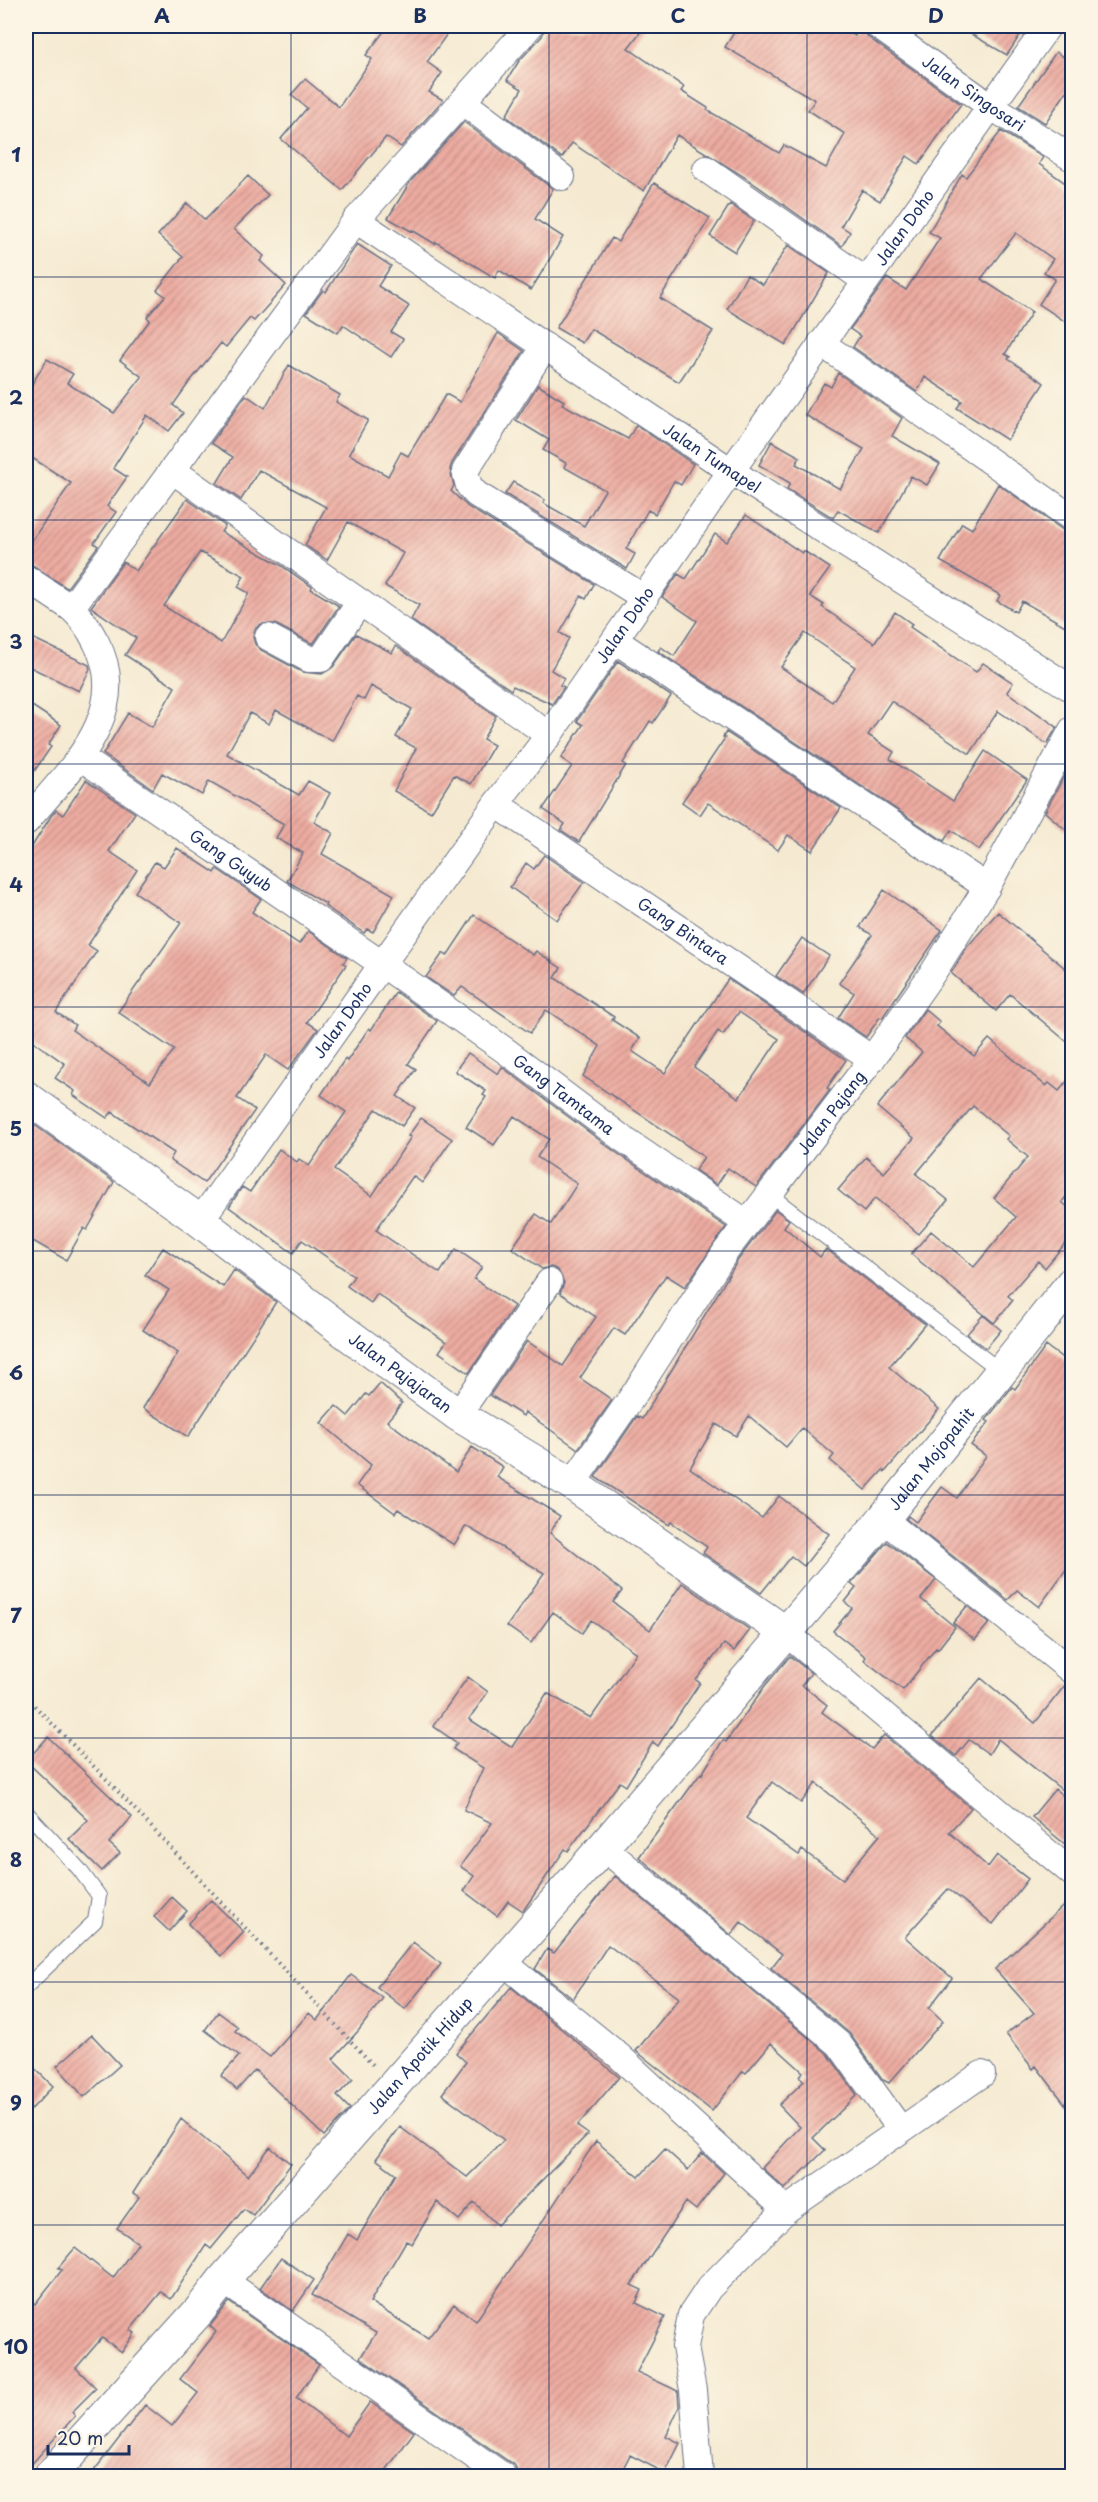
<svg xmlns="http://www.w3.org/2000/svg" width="1098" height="2502" font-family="'Playpen Sans',sans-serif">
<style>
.building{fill:url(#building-hatch);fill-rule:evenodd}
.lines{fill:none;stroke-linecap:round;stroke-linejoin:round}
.service-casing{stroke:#677086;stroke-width:16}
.minor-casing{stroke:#677086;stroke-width:28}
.tertiary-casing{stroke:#677086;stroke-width:34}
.path{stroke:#677086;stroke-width:4;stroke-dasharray:1.5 4.5;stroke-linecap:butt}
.service{stroke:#fff;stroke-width:14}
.minor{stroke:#fff;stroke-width:26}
.tertiary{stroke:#fff;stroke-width:32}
.grid{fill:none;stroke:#1b2f5e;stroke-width:1.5;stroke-opacity:0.55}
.labels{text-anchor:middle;stroke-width:6;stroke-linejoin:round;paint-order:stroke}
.street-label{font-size:16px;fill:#1b2f5e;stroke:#fcf5e5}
.neatline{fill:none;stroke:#1b2f5e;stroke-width:2}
.grid-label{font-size:20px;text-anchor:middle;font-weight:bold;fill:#1b2f5e}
</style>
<defs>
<pattern id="building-hatch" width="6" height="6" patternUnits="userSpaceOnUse" patternTransform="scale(1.5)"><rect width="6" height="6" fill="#eeaca1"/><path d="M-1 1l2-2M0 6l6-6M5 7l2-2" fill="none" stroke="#c08c86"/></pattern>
</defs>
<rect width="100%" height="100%" fill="#fcf5e5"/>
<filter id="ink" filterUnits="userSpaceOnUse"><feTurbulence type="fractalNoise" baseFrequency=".0167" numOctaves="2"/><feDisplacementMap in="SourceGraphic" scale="12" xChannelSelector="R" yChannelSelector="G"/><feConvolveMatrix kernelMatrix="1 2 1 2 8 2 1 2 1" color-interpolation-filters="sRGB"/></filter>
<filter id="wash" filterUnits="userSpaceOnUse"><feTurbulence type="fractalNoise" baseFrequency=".008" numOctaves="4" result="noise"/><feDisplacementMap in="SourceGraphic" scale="24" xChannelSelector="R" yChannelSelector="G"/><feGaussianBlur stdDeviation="1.35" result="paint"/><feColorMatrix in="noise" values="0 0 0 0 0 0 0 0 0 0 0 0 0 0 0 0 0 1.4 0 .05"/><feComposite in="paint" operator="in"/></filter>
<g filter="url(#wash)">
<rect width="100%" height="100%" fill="#f5ead1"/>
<g id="blocks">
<path class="building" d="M388,26h48l11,8 -20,28 15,11 -13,19 14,8 -42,47 -15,-10 -44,53 -61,-51 26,-31 -16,-13 14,-16 34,28 33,-48 -6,-4z
M545,26h100l-17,22 56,39 -3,4 27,17 -1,2 72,43 5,-8 42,23 19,-34 -37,-24 7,-10 -90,-53 13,-21h99l18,10 5,-9 9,11 92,66 -42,60 -12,-8 -27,45 -18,-11 -21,36 9,6 -8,14 -96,-68 -69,-43 -33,56 -72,-48 -10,15 -56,-42 16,-27 -15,-9 12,-19 23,-25z
M957,26h69l-19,29z
M1056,52l16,11v21l-27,39 -27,-17z
M464,122l89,67 -18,30 28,18 -32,53 -32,-20 -4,8 -59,-36 -1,2 -23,-14 -1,1 -23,-13 22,-36z
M1001,131l42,26 -4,7 33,24v138l-33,-22 16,-25 -11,-7 9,-13 -37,-26 -35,46 51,33 -27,42 5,3 -2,2 36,24 -37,57 -50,-32 5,-7 -37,-24 -8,15 -64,-45 7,-11 -10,-7 37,-51 19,12 34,-52 -11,-6 33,-58 4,3z
M248,176l20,19 -34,34 30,27 -4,5 26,24 -32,36 -4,-3 -24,29 -5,-4 -33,41 -15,21 10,8 -14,18 -22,-16 -34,53 14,9 -20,29 9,6 -22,31 4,3 -31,42 -33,-22 -8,-3v-14l45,-66 -45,-29v-60l21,-35 26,15 -6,9 47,30 28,-36 -22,-17 30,-40 -3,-3 18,-21 -8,-6 26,-33 -25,-22 29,-32 18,17z
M654,183l56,35 -50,80 53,33 -34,51 -88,-53 -9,14 -26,-15 56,-90 6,4z
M730,204l24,17 -19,31 -25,-16z
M357,244l34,22 -13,20 31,20 -18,26 12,7 -12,18 -48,-32 -5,8 -32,-20 17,-23 3,2z
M788,245l41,28 -43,72 -59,-36 20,-34 16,10z
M498,333l26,18 -72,112 -2,6 4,17 -3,5 17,16 126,77 -8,15 -5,-3 -21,37 9,5 -18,32 13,8 -4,7 4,2 -12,17 -39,-18 -2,4 -100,-70 8,-15 -34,-19 18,-33 -55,-31 -21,38 -22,-15 21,-38 -67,-37 -18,30 -24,-17 16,-26 -22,-14 35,-48 19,13 24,-43 51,30 -4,7 32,18 -19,34 39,22 13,-24 7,4 38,-62 14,8z
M838,373l64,45 -10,18 48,28 -13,21 -16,-9 -32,57 -41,-23 -5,8 -46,-29 3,-6 -31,-18 13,-24 28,16 -4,7 44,25 24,-40 -59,-34 19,-32 7,4z
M538,385l26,16 -2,3 66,35 8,-14 57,39 -12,21 -7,-4 -19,33 -7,-4 -22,39 9,5 -8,15 -122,-75 8,-12 32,18 -2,3 41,23 21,-36 -41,-23 2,-4 -23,-13 6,-10 -33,-20z
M998,484l65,46 9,3v97l-50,-29 -6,11 -19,-11 3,-6 -60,-34 22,-38 10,6z
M187,499l38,27 -4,6 58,32 33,23 -1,2 28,17 -26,38 -38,-20h-14l-6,5 -2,8 2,7 6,6 41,22 20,2 11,-7 23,-33 36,19 4,-7 100,70 -13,23 11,6 -23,39 -17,-9 -23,37 -37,-21 22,-43 -20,-11 16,-28 -41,-23 -7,14 -7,-4 -25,45 -56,-31 -7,14 -19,-11 -23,41 72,41 9,-14 22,12 -16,29 19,11 -11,21 72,41 -21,37 -6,-3 -3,4 -39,-27 1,-2 -39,-23 16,-28 -27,-15 8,-14 -75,-43 -7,14 -40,-22 -9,16 -50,-35 25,-41 24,14 23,-40 -50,-32 11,-17 -45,-31 32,-45 13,9zM200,552l44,24 -6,11 11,6 -28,50 -57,-37z
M746,515l56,38 2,-2 26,17 -20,28 14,9 -2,2 52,36 21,-31 17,12 -2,3 66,45 7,-9 30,20 -6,9 50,35 -10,17 -49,-33 -28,43 -79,-53 -23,34 26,17 -4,7 63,42 32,-50 42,29 -48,70 -28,-20 -7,11 -286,-190 3,-4 13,9 23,-35 -35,-24 16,-23 8,5 29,-45 12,8zM805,633l50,34 -23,35 -51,-35z
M26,635l63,30 1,4 -11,22 -53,-26z
M618,661l53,35 -18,27 -3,-2 -27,42 3,2 -47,77 -18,-12 4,-6 -22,-15 29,-43 -11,-8 22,-33 -6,-4z
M26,702l35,23 -13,20 3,2 -25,36z
M726,732l115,76 -29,43 -24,-16 -10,15 -70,-47 -8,12 -18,-13 43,-64 -2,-1z
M1072,761v74l-27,-23z
M86,780l49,33 -26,38 28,19 -49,75 9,6 -41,61 19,13 -3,5 78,53 24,-33 -56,-38 63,-89 -46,-31 20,-30 9,5 13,-19 38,25 2,-4 44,30 -9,13 47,32 9,-13 39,27 -4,5 3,2 -39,57 11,7 -30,41 -22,-15 -29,43 18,12 -51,73 -34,-23 4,-7 -62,-41 -5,6 -34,-23 2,-4 -20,-13 10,-14 -39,-28v-180l25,-40 5,-6 7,5z
M544,855l40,27 -27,38 -47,-33 16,-24 8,6z
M884,890l58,40 -60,88 -2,-1 -14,20 -28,-19 16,-25 -15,-10 33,-48 -12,-8z
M998,912l74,62v72l-62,-52 -14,17 -45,-38 16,-26z
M474,915l59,40 3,-4 25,17 -6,10 59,39 -2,3 28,18 -8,13 33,22 63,-94 118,81 -19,28 3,2 -74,97 -28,-19 -11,17 -22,-15 9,-13 -121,-81 17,-30 -54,-36 -16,23 -68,-46 -8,9 -28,-19 17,-24 4,3zM739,1012l40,27 -40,59 -45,-31 24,-36 5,4z
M802,938l27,18 -26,38 -27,-18z
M396,992l41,29 -29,43 8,5 -19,27 18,12 -13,18 -26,-17 -42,61 38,26 39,-59 -3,-1 13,-18 31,21 -30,44 -9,-7 -37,54 64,43 16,-24 26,18 -8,12 40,27 -45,67 -30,-21 7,-10 -69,-48 -6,9 -24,-17 7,-10 -52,-36 -9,13 -64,-46 13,-20 8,5 29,-43 18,13 2,-3 10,7 37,-54 -25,-17 24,-36 2,2 22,-33 2,2z
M925,1009l15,13 -3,4 37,30 15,-17 57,47 3,-3 10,8 13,-16v114l-10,13 10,9v24l-27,33 -7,-7 -30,35 5,4 -19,23 -83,-69 20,-23 43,36 42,-50 -22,-19 34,-41 -22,-18 3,-3 -36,-30 -57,68 32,26 -29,34 -44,-36 -11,14 -26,-22 28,-33 18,16 30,-35 -37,-31 45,-55 -17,-14z
M468,1053l30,21 4,-7 112,84 112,76 -41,60 -19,-12 -41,60 -11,-7 -34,50 32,22 -34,49 -53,-37 -2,4 -33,-21 37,-54 36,25 33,-49 -36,-24 4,-10 -6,-13 -7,-3 -9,2 -30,-21 24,-34 15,10 26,-40 -40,-27 12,-18 -35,-23 -20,29 -28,-18 20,-30 -3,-2 3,-4 -31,-20z
M26,1119l88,63 -27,48 -3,-2 -18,32 -40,-23z
M776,1210l13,10 -5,7 36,30 6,-8 99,75 -36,43 50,42 -54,63 -2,-2 -18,20 -35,-30 4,-5 -32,-27 -16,19 -37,-31 -13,20 -20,-12 -26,44 72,50 17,-22 50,38 -25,32 -13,-10 -30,37 -58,-40 4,-6 -36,-25 -2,3 -74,-48 42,-61 5,3 96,-159z
M163,1248l60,39 11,-17 42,32 -88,135 -45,-29 35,-55 -35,-23 26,-40 -24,-15z
M983,1315l18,15 -15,18 -19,-14z
M1046,1346l26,19v196l-33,46 -22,-17 -9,10 -102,-81 2,-3 8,6 26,-35 15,11 29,-42 -15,-11 18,-23 -3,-2 26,-33 3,2z
M380,1383l22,20 -15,18 69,51 16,-25 31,20 -6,10 63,39 -10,17 72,58 -9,11 37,28 32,-47 68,47 -16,21 -10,-7 -28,36 4,3 -42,63 -5,-4 -27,44 -6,-4 -52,69 -3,-2 -42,62 -15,-10 -11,15 -33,-25 10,-15 -14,-10 32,-43 -28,-13 19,-42 -30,-19 4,-6 -24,-17 35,-49 20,15 -19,27 43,28 35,-54 44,25 45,-65 -45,-33 -9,13 -29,-21 -22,31 -24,-17 37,-53 -78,-47 -12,19 -56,-36 -3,4 -38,-28 14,-20 -50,-42 15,-17 12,10 18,-22 3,2z
M887,1542l49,38 -15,19 34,28 -17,22 -2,-1 -33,42 -39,-30 2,-3 -33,-26 19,-23 -7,-6 11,-14 -5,-4z
M967,1606l22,17 -14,17 -22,-17z
M790,1656l21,17 -9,12 25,20 -5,7 50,37 12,-14 87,73 -22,24 39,35 9,-12 31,24 -35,45 -45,-35 -43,48 47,41 -23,30 14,13 -54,62 -6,-3 -34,-47 -78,-65 11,-14 -41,-32 -10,13 -92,-78 62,-84 1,1 21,-34 3,2 38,-55zM772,1782l29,21 15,-20 64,52 -37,44 -41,-29 -3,5 -53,-37z
M981,1678l54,45 31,-39 6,2v112l-74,-59 -9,15 -20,-14 -13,16 -24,-20z
M48,1737l84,80 -23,26 11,10 -18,18 -33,-32 19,-19 -62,-59z
M1055,1789l17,14v47l-40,-33z
M615,1876l213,178 29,41 -44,43 12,12 -40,39 -23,-21 38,-41 -21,-22 25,-24 -5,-5 4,-4 -32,-29 -25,30 -3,-2 -31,40 -76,-60 43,-53 -71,-53 -35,54 -38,-30 12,-20 7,4z
M172,1897l15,14 -18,20 -15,-14z
M1072,1898v215l-36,-47 -3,3 -27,-35 28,-21 -39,-44z
M211,1900l33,32 -23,24 -33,-32z
M413,1942l28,22 -36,45 -28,-22z
M351,1975l32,23 -24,32 -26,29 20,20 -16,17 13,13 -26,27 -69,-66 -18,20 -16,-14 18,-20 -34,-26 13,-18 20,15 -3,4 35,26 39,-44 8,7z
M511,1987l108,90 -42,49 11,8 -91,91 -23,-23 -15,18 -22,-18 -25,42 -6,-3 -36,61 58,36 26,-34 22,17 120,-180 43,36 26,-28 23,21 14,-17 22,20 -28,37 -10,-8 -55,83 11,5 -6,13 29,14 -28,55 41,19 1,16 -13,29 14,7 -15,30 -35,-18 -11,21h-101l-3,-10 -155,-108 16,-25 -64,-38 36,-61 9,6 39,-66 -20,-15 24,-32 67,50 37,-37 -62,-46 24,-32 -10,-9z
M92,2035l28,30 -36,32 -27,-31z
M26,2060l27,26 -27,29z
M181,2119l67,57 22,-29 21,17 -38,51 -9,-6 -33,40 -5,-4 -35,54 -10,-7 -31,38 5,3 -13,19 -20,-14 -26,30 20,20 -24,24 3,4 -49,54v-175l9,9 27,-34 -4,-2 17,-20 38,30 25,-35 -21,-15 22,-31 -6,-4z
M281,2258l33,22 -21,31 -33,-23z
M229,2302l90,63 -23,33 50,38 24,-34 44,30 -32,44h-292l55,-71 27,21 26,-33 -18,-14 36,-47 -6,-6z"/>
</g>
</g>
<g filter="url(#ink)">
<use href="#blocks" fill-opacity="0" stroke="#677086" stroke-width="1.5"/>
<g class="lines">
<g class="service-casing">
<path id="service" d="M769,1194l233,178
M26,1812l53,57 20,27 -4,25 -69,66"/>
</g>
<g class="minor-casing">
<g id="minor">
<path id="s1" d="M878,26l112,80 82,52"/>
<path d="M463,102l99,75"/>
<path d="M706,169l160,112"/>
<path id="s2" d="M356,220l375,251 341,218"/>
<path d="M821,343l251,175"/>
<path d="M545,346l-80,125 4,15 7,8 169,104"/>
<path d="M172,470l377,265"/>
<path d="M26,578l45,30"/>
<path d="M268,637l41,22h12l39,-57"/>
<path d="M616,641l371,246"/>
<path id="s3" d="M80,757l302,207 124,87 117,88 124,84"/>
<path id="s4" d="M496,804l376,255"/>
<path d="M26,822c42,-51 108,-109 70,-180 -7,-14 -14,-24 -25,-34l285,-388 174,-194"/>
<path id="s5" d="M200,1221l296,-417 53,-69 182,-264 317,-445"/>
<path d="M458,1415l91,-133"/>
<path id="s6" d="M572,1484l69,-100 85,-133 146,-192 62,-88 53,-84 85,-157"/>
<path d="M883,1519l189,152"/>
<path d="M785,1632l287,241"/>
<path d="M603,1847l236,197 62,86"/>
<path d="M502,1961l117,95 167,154"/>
<path d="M223,2280l280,196"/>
<path d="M700,2476l-7,-86 -8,-43 6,-32 18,-27 77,-78 196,-136"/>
</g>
</g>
<g class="tertiary-casing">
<g id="tertiary">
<path id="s7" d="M26,1097l174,124 138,106 120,88 114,69 213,148"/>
<path id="s8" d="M50,2476l149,-165 24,-31 380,-433 280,-328 189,-236"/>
</g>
</g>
<path class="path" d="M26,1697l86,88 262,281"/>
<use href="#service" class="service"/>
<use href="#minor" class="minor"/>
<use href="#tertiary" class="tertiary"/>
</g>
</g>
<path class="grid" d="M291,26v2450M549,26v2450M807,26v2450M26,277h1046M26,520h1046M26,764h1046M26,1007h1046M26,1251h1046M26,1495h1046M26,1738h1046M26,1982h1046M26,2225h1046"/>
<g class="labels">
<g class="street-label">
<text dy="6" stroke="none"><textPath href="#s1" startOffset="117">Jalan Singosari</textPath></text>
<text dy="6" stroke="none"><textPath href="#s5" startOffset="1218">Jalan Doho</textPath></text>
<text dy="6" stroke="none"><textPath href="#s2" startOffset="428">Jalan Tumapel</textPath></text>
<text dy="6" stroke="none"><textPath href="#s5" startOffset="732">Jalan Doho</textPath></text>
<text dy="6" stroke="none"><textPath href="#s3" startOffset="183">Gang Guyub</textPath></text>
<text dy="6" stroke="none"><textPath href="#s4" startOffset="226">Gang Bintara</textPath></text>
<text dy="6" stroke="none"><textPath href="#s5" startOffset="246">Jalan Doho</textPath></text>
<text dy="6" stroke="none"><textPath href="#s3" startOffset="590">Gang Tamtama</textPath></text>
<text dy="6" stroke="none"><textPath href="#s6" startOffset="453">Jalan Pajang</textPath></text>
<text dy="6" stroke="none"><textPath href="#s7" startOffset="465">Jalan Pajajaran</textPath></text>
<text dy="6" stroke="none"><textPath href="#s8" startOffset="1346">Jalan Mojopahit</textPath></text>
<text dy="6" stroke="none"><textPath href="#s8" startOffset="560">Jalan Apotik Hidup</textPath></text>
</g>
</g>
<rect width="1098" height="2502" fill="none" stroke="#fcf5e5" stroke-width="66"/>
<path d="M48 2445v9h81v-9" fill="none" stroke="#1b2f5e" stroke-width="3"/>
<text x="57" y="2445" font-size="18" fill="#1b2f5e" stroke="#fcf5e5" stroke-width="4.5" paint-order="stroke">20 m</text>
<rect x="33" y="33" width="1032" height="2436" class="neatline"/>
<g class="grid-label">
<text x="162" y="23">A</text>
<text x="420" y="23">B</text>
<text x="678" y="23">C</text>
<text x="936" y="23">D</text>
<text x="16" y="162">1</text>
<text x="16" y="405">2</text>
<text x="16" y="649">3</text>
<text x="16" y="892">4</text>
<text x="16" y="1136">5</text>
<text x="16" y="1380">6</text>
<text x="16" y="1623">7</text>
<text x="16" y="1867">8</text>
<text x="16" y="2110">9</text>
<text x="16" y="2354">10</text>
</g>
</svg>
